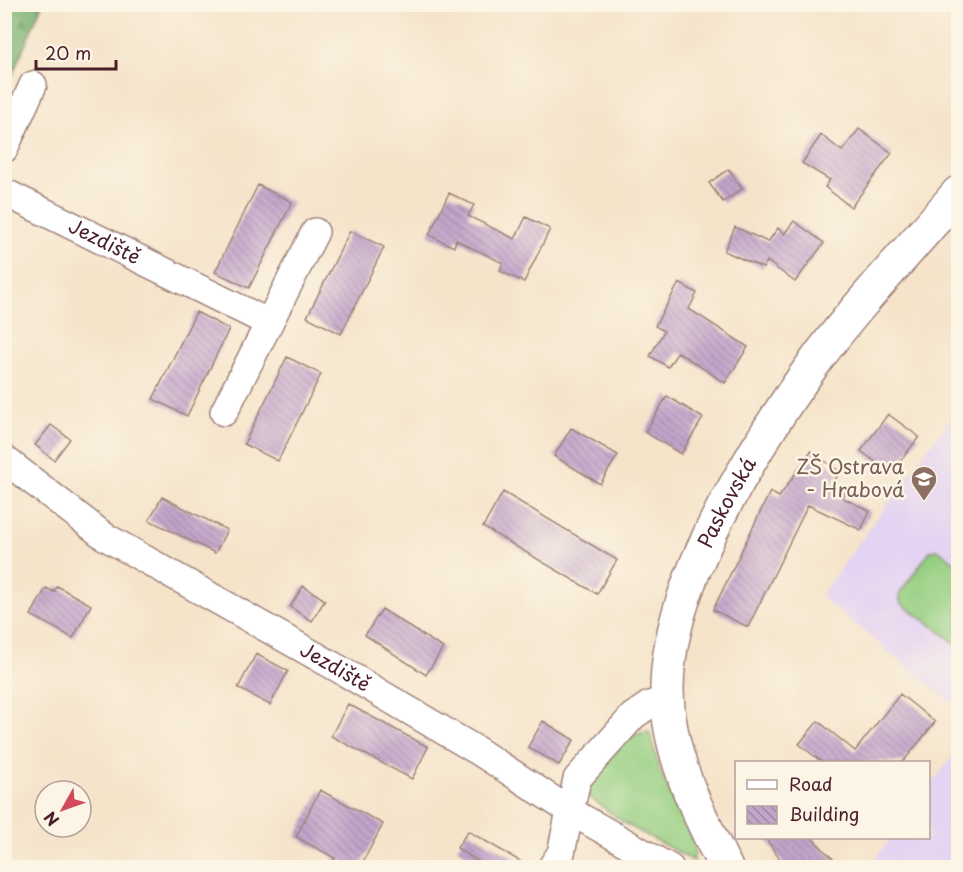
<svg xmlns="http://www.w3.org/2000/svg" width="963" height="872" font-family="'Playpen Sans',sans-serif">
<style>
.built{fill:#e4d3f2}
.grass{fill:#97cf82;stroke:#707756;stroke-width:1.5}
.forest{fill:url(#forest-firs);stroke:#62684e;stroke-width:1.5}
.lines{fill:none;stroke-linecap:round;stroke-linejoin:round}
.stream{stroke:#5ba9d4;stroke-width:8}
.building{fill:url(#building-back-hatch)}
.minor-casing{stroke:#a0827a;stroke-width:30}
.secondary-casing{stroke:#a0827a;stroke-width:36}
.minor{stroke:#fff;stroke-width:27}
.secondary{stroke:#fff;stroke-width:33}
.labels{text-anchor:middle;stroke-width:5;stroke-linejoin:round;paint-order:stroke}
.street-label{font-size:20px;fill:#4a1f2b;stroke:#fcf5e5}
.education-label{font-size:20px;fill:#785e54;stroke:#fcf5e5;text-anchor:end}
</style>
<defs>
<pattern id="forest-firs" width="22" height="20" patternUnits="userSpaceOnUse" patternTransform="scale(1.5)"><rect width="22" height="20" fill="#79b270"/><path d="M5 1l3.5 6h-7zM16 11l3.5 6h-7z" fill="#65905c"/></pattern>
<pattern id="building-back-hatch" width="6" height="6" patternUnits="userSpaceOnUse" patternTransform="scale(1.5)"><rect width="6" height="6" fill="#c2a5cb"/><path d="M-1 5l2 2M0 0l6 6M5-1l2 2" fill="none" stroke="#a086a5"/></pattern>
</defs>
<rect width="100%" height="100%" fill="#fcf5e5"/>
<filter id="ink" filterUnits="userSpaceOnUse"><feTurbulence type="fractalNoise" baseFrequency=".0167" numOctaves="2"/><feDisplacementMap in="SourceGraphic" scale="12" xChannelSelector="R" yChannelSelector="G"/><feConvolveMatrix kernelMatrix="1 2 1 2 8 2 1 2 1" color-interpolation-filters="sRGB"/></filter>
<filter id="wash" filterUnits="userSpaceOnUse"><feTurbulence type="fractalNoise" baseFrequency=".008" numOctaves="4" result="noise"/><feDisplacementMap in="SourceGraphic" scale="24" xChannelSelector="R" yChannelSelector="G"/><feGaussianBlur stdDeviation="1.35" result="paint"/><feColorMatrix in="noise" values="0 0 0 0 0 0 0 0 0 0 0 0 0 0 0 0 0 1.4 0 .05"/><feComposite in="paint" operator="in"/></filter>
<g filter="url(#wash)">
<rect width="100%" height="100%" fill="#f5e4ca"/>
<path class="built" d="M958,408v300l-138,-112z
M958,748v119h-90l23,-29h37l1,-50z"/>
<path class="grass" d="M939,550l19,15v80l-58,-43v-9l30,-42z
M649,731l11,40 35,75 -1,15 -68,-37 -42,-31 10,-19 37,-38z"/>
<path class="forest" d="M5,4l37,1 -37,87 -1,-87z"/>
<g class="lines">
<path class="stream" d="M4,18l6,-14"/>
</g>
<g id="blocks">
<path class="building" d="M859,129l33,24 -41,54 -26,-20 5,-7 -28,-17 19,-28 21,16z
M729,169l13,20 -19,13 -14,-19z
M258,185l34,17 -43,86 -34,-16z
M449,193l25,12 -6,11 47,23 11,-22 24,12 -26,53 -24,-11 3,-8 -47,-23 -2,7 -25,-12z
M794,221l30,22 -29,39 -28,-21 -4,7 -39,-17 11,-24 33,15 10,-14 6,6z
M350,231l34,16 -43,87 -34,-17z
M679,283l18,10 -8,16 59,38 -23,36 -47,-31 -10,15 -18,-11 14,-25 -9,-5z
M196,312l33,17 -42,87 -34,-17z
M287,357l34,17 -43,87 -34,-17z
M667,396l36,22 -22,36 -36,-22z
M888,414l31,23 -28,36 -30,-22z
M51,425l19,14 -16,21 -19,-15z
M571,428l47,27 -18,29 -46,-28z
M811,451l29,21 -9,14 14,7 -2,5 27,13 -9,19 -53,-25 -60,122 -35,-17 57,-118 9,5z
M503,492l114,68 -20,34 -114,-67z
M162,497l65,33 -12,23 -66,-33z
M57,586l34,19 -18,33 -42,-23 15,-27 8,4z
M303,586l22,14 -13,21 -22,-14z
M382,609l61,39 -17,27 -61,-40z
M256,654l32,17 -18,34 -32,-17z
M900,694l35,28 -32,40h-81l-23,-18 19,-23 37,30z
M348,704l80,43 -16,32 -81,-43z
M543,721l31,19 -15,25 -31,-18z
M320,790l63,34 -23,43h-30l5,-9 -39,-21z
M468,831l62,36h-43l-30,-19z
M765,837h46l30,30h-56z"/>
</g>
</g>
<g filter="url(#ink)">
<use href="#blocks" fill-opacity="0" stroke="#a0827a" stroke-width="1.5"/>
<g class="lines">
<g class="minor-casing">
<g id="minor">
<path d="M4,149l29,-64"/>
<path id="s1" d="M4,192l265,131"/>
<path d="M224,412l91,-180"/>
<path id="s2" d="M4,459l100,77 235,133 139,82 92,60 100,57"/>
<path d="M551,868l10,-15 16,-74 56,-63 16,-11 19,-5"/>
</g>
</g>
<g class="secondary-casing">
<g id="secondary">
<path id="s3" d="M726,868c-29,-56 -59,-116 -59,-180 1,-63 27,-124 56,-180 27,-49 56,-97 89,-142 44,-61 98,-116 146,-173"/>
</g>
</g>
<use href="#minor" class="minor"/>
<use href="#secondary" class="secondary"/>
</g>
</g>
<defs>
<g id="school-pin" transform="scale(1.35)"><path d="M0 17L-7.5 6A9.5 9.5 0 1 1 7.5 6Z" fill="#8d6e63" stroke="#fcf5e5"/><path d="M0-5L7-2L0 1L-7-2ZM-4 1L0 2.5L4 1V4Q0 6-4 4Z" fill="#fff"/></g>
</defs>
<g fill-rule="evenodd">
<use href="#school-pin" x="924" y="479"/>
</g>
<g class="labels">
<g class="street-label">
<text dy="7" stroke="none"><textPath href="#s1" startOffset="112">Jezdiště</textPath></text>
<text dy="7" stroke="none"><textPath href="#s3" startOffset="388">Paskovská</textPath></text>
<text dy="7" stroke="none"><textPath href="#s2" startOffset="392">Jezdiště</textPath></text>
</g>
<g class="education-label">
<text x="904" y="474">ZŠ Ostrava<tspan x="904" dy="23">- Hrabová</tspan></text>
</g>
</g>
<rect width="963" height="872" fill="none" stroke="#fcf5e5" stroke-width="24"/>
<rect x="735" y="761" width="195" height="78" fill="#fcf5e5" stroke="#b59f9b" stroke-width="1.5"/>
<rect x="747" y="780" width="30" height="9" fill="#ffffff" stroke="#b59f9b" stroke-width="1.5"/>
<text x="789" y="791" font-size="18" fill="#4a1f2b">Road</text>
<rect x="747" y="806" width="30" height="18" fill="url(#building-back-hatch)" stroke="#b59f9b" stroke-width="1.5"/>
<text x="789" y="821" font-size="18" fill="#4a1f2b">Building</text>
<g transform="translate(63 809) rotate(230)"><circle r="28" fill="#fcf5e5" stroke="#b59f9b" stroke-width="1.5"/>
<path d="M0-4.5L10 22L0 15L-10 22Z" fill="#d1495b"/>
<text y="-9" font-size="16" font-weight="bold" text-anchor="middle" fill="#4a1f2b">N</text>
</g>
<path d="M36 60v9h80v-9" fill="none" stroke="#4a1f2b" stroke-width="3"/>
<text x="45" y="60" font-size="18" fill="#4a1f2b" stroke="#fcf5e5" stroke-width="4.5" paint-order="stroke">20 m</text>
</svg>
